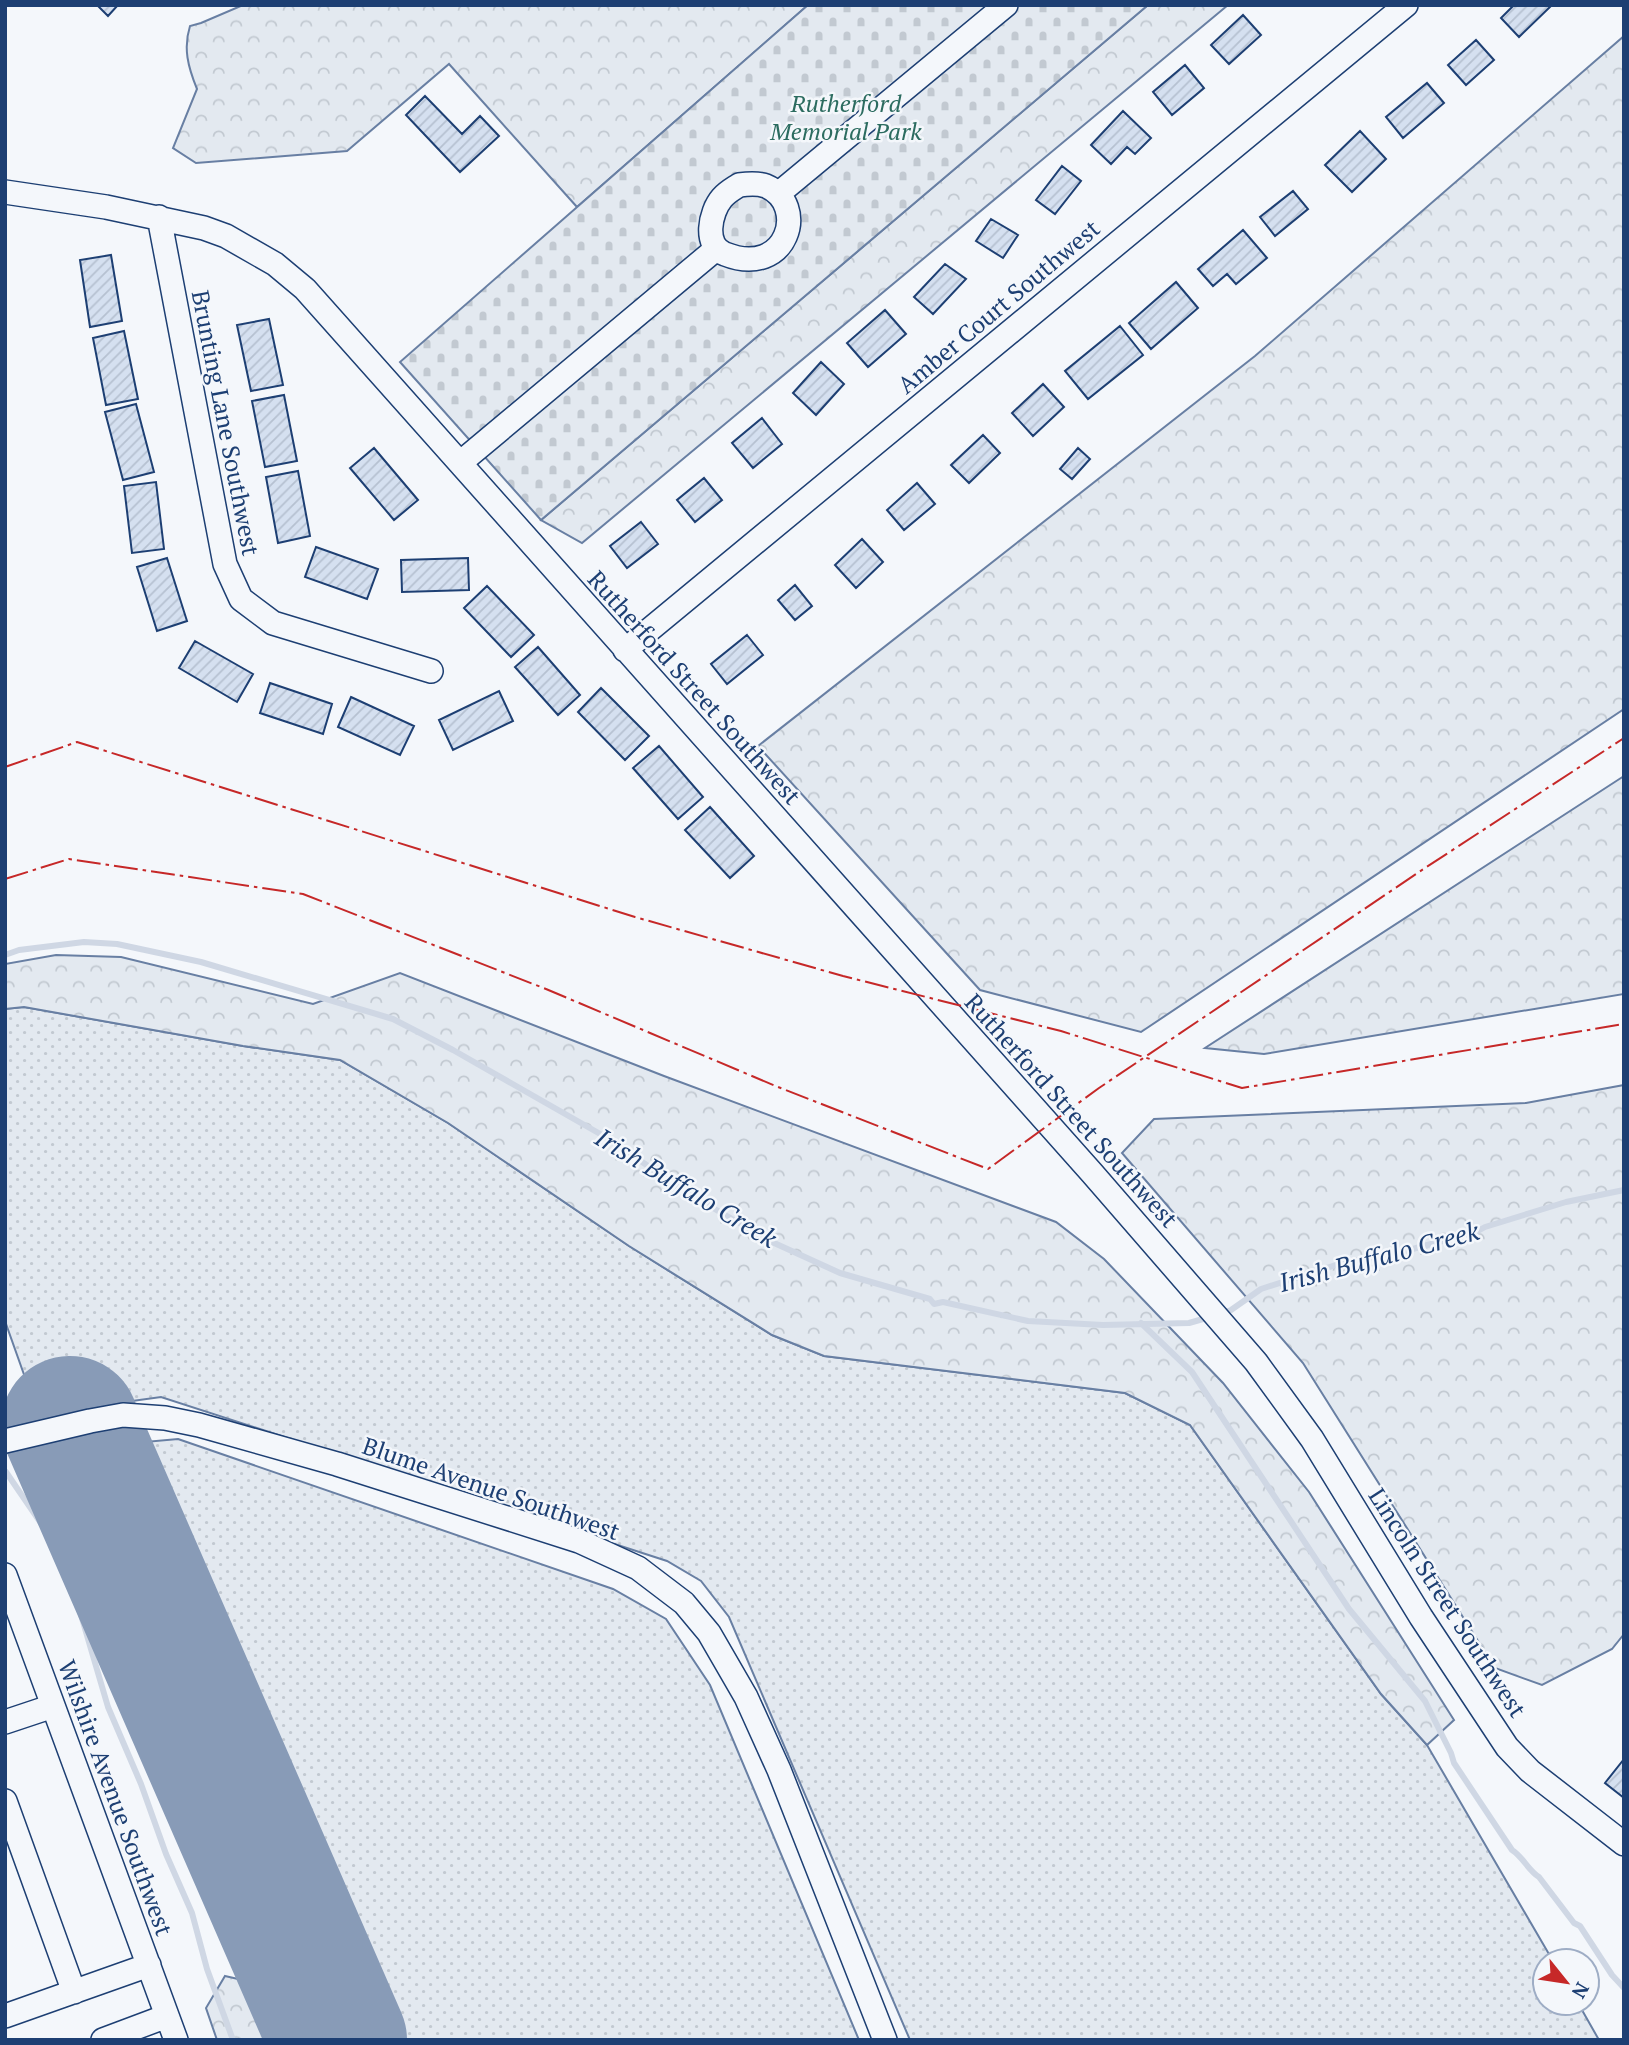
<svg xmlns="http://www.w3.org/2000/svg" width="1629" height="2045" font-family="'PT Serif',serif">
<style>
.grass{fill:url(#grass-dots);stroke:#687fa3;stroke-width:2}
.forest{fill:url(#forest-crowns);stroke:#687fa3;stroke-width:2}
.cemetery{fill:url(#cemetery-stones);stroke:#687fa3;stroke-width:2}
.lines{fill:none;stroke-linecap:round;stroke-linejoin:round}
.stream{stroke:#cfd7e4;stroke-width:6}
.runway{stroke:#889bb7;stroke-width:138}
.building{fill:url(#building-hatch);stroke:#1d3f73;stroke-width:2}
.minor-casing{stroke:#1d3f73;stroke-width:26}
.minor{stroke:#f4f7fb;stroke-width:23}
.power{stroke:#c62828;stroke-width:2;stroke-dasharray:24 5 3.5 5;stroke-linecap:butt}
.labels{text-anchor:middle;stroke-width:5;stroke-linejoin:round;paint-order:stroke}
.park-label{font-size:24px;font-style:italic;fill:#2c6c60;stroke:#f4f7fb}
.street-label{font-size:24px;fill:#1d3f73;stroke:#f4f7fb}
.water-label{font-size:26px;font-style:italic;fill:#1d3f73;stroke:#f4f7fb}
</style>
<defs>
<pattern id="grass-dots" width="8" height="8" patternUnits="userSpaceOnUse" patternTransform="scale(1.75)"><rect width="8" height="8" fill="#e3e9f0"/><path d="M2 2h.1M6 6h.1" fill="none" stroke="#c2c9d1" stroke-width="1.8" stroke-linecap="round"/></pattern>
<pattern id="forest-crowns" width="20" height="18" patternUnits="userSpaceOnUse" patternTransform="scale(1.75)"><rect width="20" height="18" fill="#e3e9f0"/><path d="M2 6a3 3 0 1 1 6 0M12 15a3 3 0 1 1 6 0" fill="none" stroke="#c2c9d1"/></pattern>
<pattern id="cemetery-stones" width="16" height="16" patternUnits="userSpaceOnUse" patternTransform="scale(1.75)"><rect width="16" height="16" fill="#e3e9f0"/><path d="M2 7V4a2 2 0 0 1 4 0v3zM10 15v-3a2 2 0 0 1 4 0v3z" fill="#c2c9d1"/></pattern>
<pattern id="building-hatch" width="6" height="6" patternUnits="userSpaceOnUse" patternTransform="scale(1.75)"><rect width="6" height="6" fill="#d5e0f0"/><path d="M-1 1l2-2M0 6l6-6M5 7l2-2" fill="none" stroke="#b6c1d1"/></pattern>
</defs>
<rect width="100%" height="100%" fill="#f4f7fb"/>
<path class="grass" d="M24,1007l219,39 97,14 108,63 181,123 143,89 52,21 301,37 65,32 191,269 46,51 126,216h-8v42h33l21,37h-689l-181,-423 -28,-36 -34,-20 -506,-164 -123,17 -33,-93v-312z
M178,1439l435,150 53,30 44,66 149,355h-482l-266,-595z"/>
<path class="forest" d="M243,5h565l-231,202 -128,-143 -102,87 -151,12 -23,-15 24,-59c-9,-22 -14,-41 -7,-63l11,-3z
M1148,5h80l-646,538 -41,-23z
M1624,36v673l-483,323 -161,-42 -222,-244 497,-390z
M1624,776v218l-360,60 -59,-6z
M56,955l65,2 192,47 87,-31 264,103 392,146 48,37 119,124 86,109 145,228 -27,25 -46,-51 -191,-269 -65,-32 -301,-37 -52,-21 -143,-89 -181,-123 -108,-63 -97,-14 -219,-39 -19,2v-45z
M1624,1085v549l-12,15 -70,36 -47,-17 -192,-305 -181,-210 32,-34 372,-16z
M225,1976l26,6 29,17 16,41h-79l-11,-32z"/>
<path class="cemetery" d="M808,5h340l-607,515 -141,-158z"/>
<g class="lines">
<path class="stream" d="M5,955l14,-5 65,-8 33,2 84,18 192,57 60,31 156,89 78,54 85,49 68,31 90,26 4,5 9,-2 85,19 75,4 86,-2 21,-6
M1220,1314l11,-4 30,-21 81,-26 63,-12 71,-19 9,-5 81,-25 58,-12
M1141,1323l51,49 157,237 76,92 26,52 3,10 58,87c11,7 16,20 27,27l35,46 6,3 32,49 12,13
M6,1472l45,66 25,60 32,109 33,77 25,70 26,59 15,56 26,71"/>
<path class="runway" d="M70,1425l268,615"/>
</g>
<path class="building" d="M97,5h21l-10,11z
M1514,5h38l-33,32 -18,-19z
M1243,15l18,20 -32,29 -18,-19z
M1476,40l18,20 -28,25 -18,-20z
M1185,65l19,23 -32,27 -19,-23z
M1427,83l17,20 -41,35 -17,-21z
M425,96l37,38 18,-18 19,20 -39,36 -54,-57z
M1123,111l28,27 -16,16 -8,-7 -16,17 -20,-19z
M1360,131l26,28 -34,33 -27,-27z
M1062,166l19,15 -26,33 -19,-14z
M1293,191l15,18 -33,27 -15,-19z
M991,219l27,16 -15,23 -27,-17z
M1243,230l24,28 -31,26 -9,-10 -14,12 -15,-17z
M111,255l11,66 -32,6 -10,-67z
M945,264l21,15 -33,35 -19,-17z
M1176,282l22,26 -47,41 -22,-26z
M885,310l21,24 -38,33 -21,-24z
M269,319l14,66 -32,6 -14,-66z
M1120,326l23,29 -55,44 -23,-28z
M124,331l14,68 -32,6 -13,-67z
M821,362l23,22 -28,31 -23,-22z
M1043,384l21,23 -31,29 -21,-23z
M284,395l13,66 -32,6 -13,-66z
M136,404l18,68 -31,8 -18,-68z
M762,418l20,26 -29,24 -21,-25z
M983,435l17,18 -31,30 -18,-18z
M374,448l44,52 -24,20 -44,-52z
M1078,448l12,11 -18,20 -12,-10z
M298,471l12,65 -32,7 -12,-66z
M704,478l18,22 -27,22 -18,-22z
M156,482l8,67 -32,4 -8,-67z
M917,483l18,21 -31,26 -17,-20z
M641,522l17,22 -31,24 -17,-22z
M862,539l21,23 -27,26 -21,-23z
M316,547l62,22 -11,30 -62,-22z
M167,558l20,63 -30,10 -20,-64z
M468,558l1,32 -67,2 -1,-32z
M795,585l17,21 -17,14 -17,-20z
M487,586l47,49 -23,22 -47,-49z
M747,635l16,20 -36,29 -16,-20z
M195,641l58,33 -16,28 -58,-34z
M538,647l42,48 -22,20 -43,-48z
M270,683l62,21 -9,30 -63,-21z
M601,688l48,48 -24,24 -47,-48z
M499,691l14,30 -60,29 -14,-30z
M351,697l63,29 -14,29 -62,-28z
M659,746l44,51 -25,22 -45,-51z
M710,807l44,49 -24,22 -45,-48z
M1624,1759v39l-19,-15z"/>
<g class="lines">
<g class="minor-casing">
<path id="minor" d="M739,185c8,-1 19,-2 27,1 43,18 22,93 -41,68 -22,-8 -15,-42 -3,-56 5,-6 11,-9 17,-13z
M5,192l101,15 98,21 22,8 49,28 30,25 787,884 164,189 56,77 109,178 86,130 23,24 94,73
M778,194l228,-189
M159,217l66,347 16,35 32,24 158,48
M460,463l256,-214
M625,650l781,-645
M5,1441l85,-20 33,-6 42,3 34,7 138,39 242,77 59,27 46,35 25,30 37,64 33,73 106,270
M5,1575l171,465
M5,1722l48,-16
M5,1801l69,191
M5,2016l144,-51
M103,2040l64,-24"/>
</g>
<use href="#minor" class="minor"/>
<path class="power" d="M5,767l72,-25 558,175 208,59 218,55 181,57 382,-64
M5,879l64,-20 234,35 243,95 232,98 210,82 111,-81 326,-220 199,-130"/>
</g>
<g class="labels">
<g class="park-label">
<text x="846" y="112">Rutherford<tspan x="846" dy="28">Memorial Park</tspan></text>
</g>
<g class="street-label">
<text transform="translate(999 307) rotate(-40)" y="8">Amber Court Southwest</text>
<text transform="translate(225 423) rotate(79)" y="8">Brunting Lane Southwest</text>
<text transform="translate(694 688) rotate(48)" y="8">Rutherford Street Southwest</text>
<text transform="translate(1071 1111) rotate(48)" y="8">Rutherford Street Southwest</text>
<text transform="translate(491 1489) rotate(19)" y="8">Blume Avenue Southwest</text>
<text transform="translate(1447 1603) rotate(57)" y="8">Lincoln Street Southwest</text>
<text transform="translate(115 1798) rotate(70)" y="8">Wilshire Avenue Southwest</text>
</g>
<g class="water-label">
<text transform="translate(686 1188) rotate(31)" y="9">Irish Buffalo Creek</text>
<text transform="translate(1379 1257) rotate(-15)" y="9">Irish Buffalo Creek</text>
</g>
</g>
<rect width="1629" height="2045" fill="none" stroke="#1d3f73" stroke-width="14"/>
<g transform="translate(1566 1982) rotate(120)"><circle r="33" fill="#f4f7fb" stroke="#9eadc5" stroke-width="2"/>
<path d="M0-5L12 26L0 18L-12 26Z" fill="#c62828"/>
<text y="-10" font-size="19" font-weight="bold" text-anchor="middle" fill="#1d3f73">N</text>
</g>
</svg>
